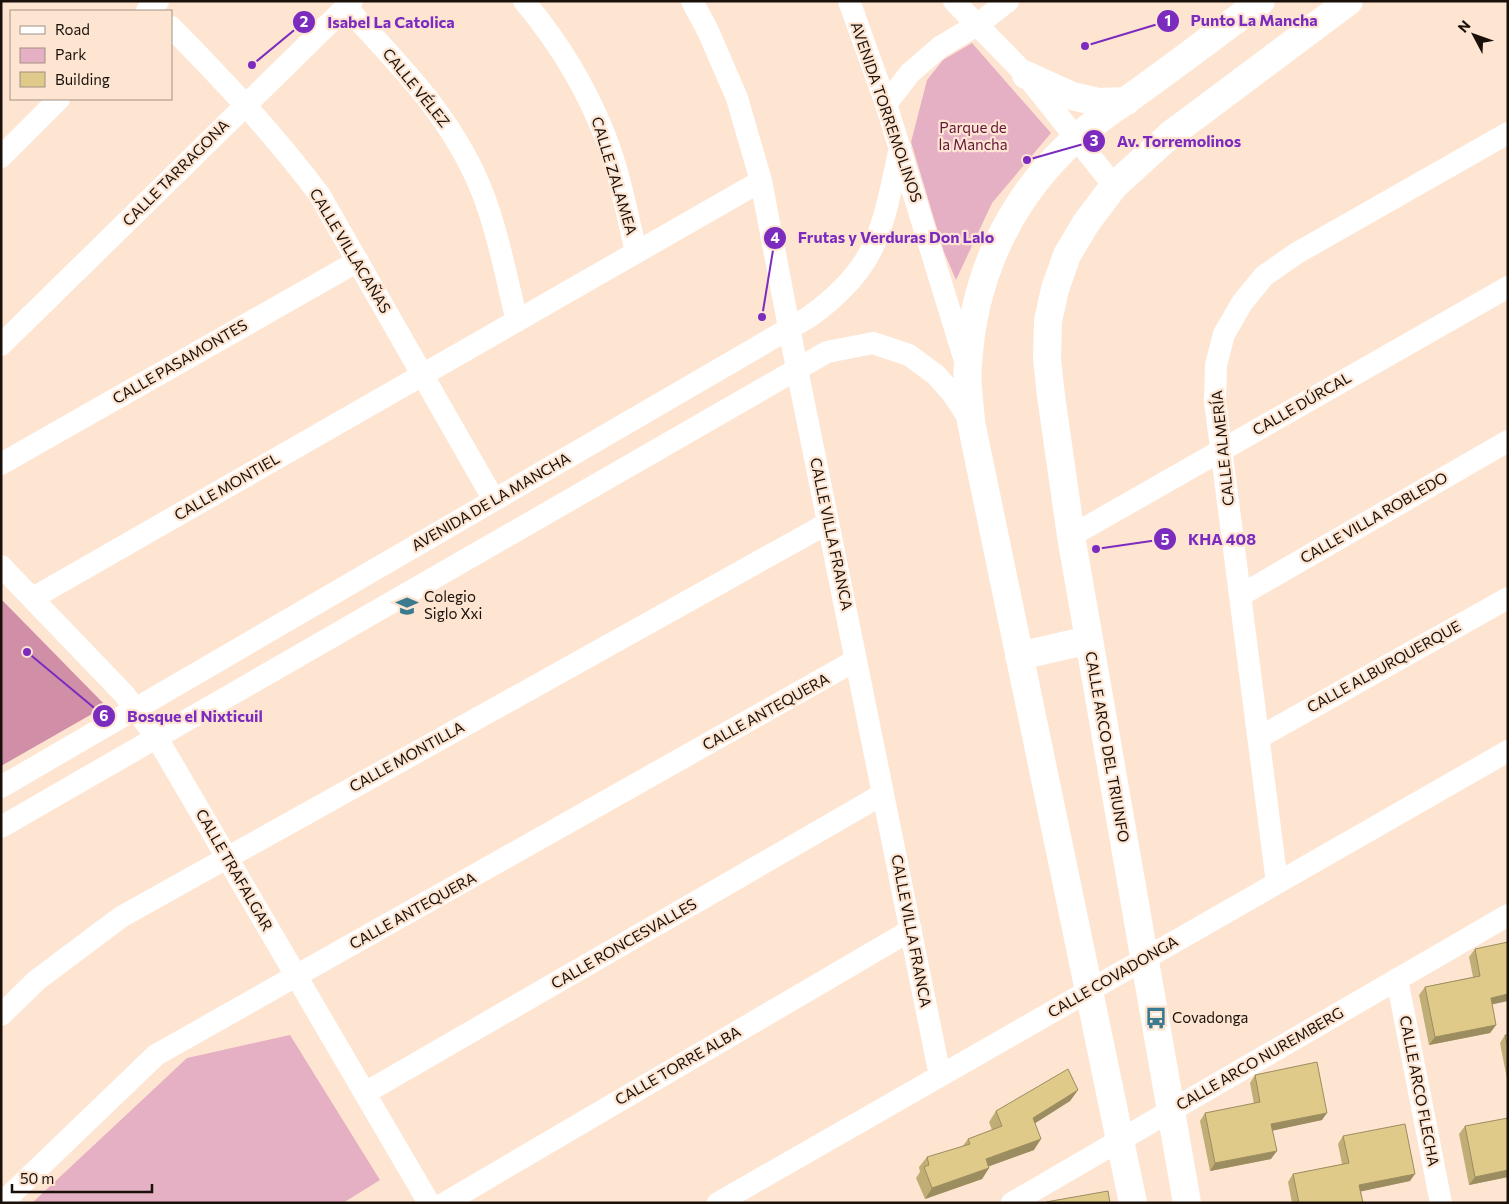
<svg xmlns="http://www.w3.org/2000/svg" width="1509" height="1204" font-family="Commissioner,sans-serif">
<style>
.green{fill:#e6b0c4}
.forest{fill:#d08ea7}
.lines{fill:none;stroke-linecap:round;stroke-linejoin:round}
.minor{stroke:#fff;stroke-width:22}
.tertiary{stroke:#fff;stroke-width:28}
.wall{fill:#c0ae76}
.shaded-wall{fill:#9c8d60}
.building{fill:#dfca89;stroke:#9c8d60}
.labels{text-anchor:middle;stroke-width:4.5;stroke-linejoin:round;paint-order:stroke}
.street-label{font-size:15px;fill:#181009;stroke:#fee5d2}
.park-label{font-size:15px;fill:#62143b;stroke:#fee5d2}
.poi-label{font-size:15px;fill:#181009;stroke:#fee5d2;text-anchor:start}
.leader{fill:none;stroke:#7b2cbf;stroke-width:2}
.callout-dot{fill:#7b2cbf;stroke:#fee5d2;stroke-width:2}
.mark-label{font-size:15px;text-anchor:middle;font-weight:bold;fill:#fff}
.callout-label{font-size:16px;text-anchor:middle;font-weight:bold;fill:#7b2cbf;stroke:#fee5d2;stroke-width:4.5;stroke-linejoin:round;paint-order:stroke}
</style>
<rect width="100%" height="100%" fill="#fee5d2"/>
<path class="green" d="M972,43l79,90 -59,70 -36,77 -12,-28 -33,-110 16,-62 16,-20z
M290,1035l90,145 -37,23h-311l155,-145z"/>
<path class="forest" d="M1,599l105,107 -105,60z"/>
<g class="lines">
<path class="minor" d="M524,1c31,37 57,78 76,123 18,40 26,86 36,128
M692,1l16,30 29,67 24,83 36,188 143,707
M849,1l37,103 80,260
M954,1l72,74 88,111
M346,7c52,56 106,110 135,182 17,42 25,88 36,132
M147,11l11,-10
M171,27c54,55 102,106 148,167l175,306
M886,104l24,-31 30,-26 37,-22 31,-24
M1,157l58,-58
M1,345l351,-344
M1,464l357,-203
M1071,536l437,-249
M1,566l123,128 33,44 272,465
M1241,595l267,-154
M33,598l728,-417
M1260,737l248,-139
M1,787l808,-470c71,-51 73,-89 91,-169
M1,827l826,-475 46,-9 36,12 27,20 17,19 18,28
M1277,883l-62,-482 1,-36 8,-31 18,-31 22,-27 33,-23 211,-120
M1397,979l44,224
M1,1015l36,-35 84,-63 707,-394
M365,1093l518,-299
M2,1203l154,-148 700,-395
M445,1203l466,-273
M718,1203l790,-452
M1012,1203l496,-288"/>
<path class="tertiary" d="M1026,75l46,21 26,6 29,-1
M1019,656l70,-16
M1133,1203l-162,-781c-1,-18 -5,-38 -3,-57 5,-88 41,-166 107,-226 21,-19 47,-35 70,-52 39,-28 77,-57 116,-86
M1187,1203l-116,-667 -20,-140 -4,-37 1,-38 7,-32 12,-34 19,-32 28,-37 56,-51 179,-134"/>
</g>
<path class="wall" d="M1475,949l17,55 4,21 -6,8 -61,12 -10,-50 6,-8 48,-10 -4,-20z
M1505,1035h3v49l-8,-41z
M1255,1075l67,45 -49,10 -2,29 -61,12 -10,-50 5,-8 49,-9 -4,-21z
M1078,1090l-8,11 -35,22 -1,27 -45,16v2l-7,11 -57,20 -9,-21 4,-6 -1,-5 8,-10 35,-10 6,-8 24,-9 -3,-8 7,-11z
M1465,1126l43,51 -39,8 -10,-51z
M1343,1136l67,45 -49,10 2,12h-71l-4,-21 5,-8 49,-10 -4,-20z"/>
<path class="shaded-wall" d="M1508,994v7l-23,5 6,-8z
M1496,1025l-6,8 -61,12 6,-8z
M1078,1090l-8,11 -44,28 7,-11z
M1327,1113l-5,7 -56,12 5,-8z
M1041,1139l-7,11 -55,20 7,-11z
M1277,1151l-6,8 -61,12 5,-8z
M989,1168l-7,11 -57,20 7,-11z
M1508,1170v7l-39,8 6,-8z
M1415,1174l-5,7 -56,12 5,-8z"/>
<path class="building" d="M1508,942v52l-17,4 5,27 -61,12 -10,-50 55,-11 -5,-27z
M1505,1035h3v14z
M1317,1062l10,51 -56,11 6,27 -62,12 -10,-50 55,-11 -5,-27z
M1068,1069l10,21 -45,28 8,21 -55,20 3,9 -57,20 -8,-21 5,-2 -2,-8 43,-13 -2,-5 34,-13 -6,-15z
M1508,1118v52l-33,7 -10,-51z
M1405,1124l10,50 -56,11 4,18h-64l-6,-29 56,-11 -6,-27z
M1108,1191l2,12h-64v-1z"/>
<defs>
<g id="school-bare" transform="scale(1.725)"><path d="M0-5L7-2L0 1L-7-2ZM-4 1L0 2.5L4 1V4Q0 6-4 4Z" fill="#3c7b8f" stroke="#fee5d2" stroke-width="2.5" paint-order="stroke"/></g>
<g id="bus-bare" transform="scale(1.725)"><path d="M-5-6H5V4H4V6H2V4H-2V6H-4V4H-5ZM-3.5-4V0h7V-4ZM-3.5 1.2v1.5H-2V1.2ZM2 1.2v1.5H3.5V1.2Z" fill="#3c7b8f" stroke="#fee5d2" stroke-width="2.5" paint-order="stroke"/></g>
</defs>
<g fill-rule="evenodd">
<use href="#school-bare" x="407" y="606"/>
<use href="#bus-bare" x="1156" y="1018"/>
</g>
<g class="labels">
<g class="street-label">
<text transform="translate(416 88) rotate(51)" y="5">CALLE VÉLEZ</text>
<text transform="translate(886 112) rotate(71)" y="5">AVENIDA TORREMOLINOS</text>
<text transform="translate(176 173) rotate(-45)" y="5">CALLE TARRAGONA</text>
<text transform="translate(614 176) rotate(73)" y="5">CALLE ZALAMEA</text>
<text transform="translate(350 251) rotate(59)" y="5">CALLE VILLACAÑAS</text>
<text transform="translate(180 362) rotate(-30)" y="5">CALLE PASAMONTES</text>
<text transform="translate(1302 404) rotate(-30)" y="5">CALLE DÚRCAL</text>
<text transform="translate(1223 448) rotate(-96)" y="5">CALLE ALMERÍA</text>
<text transform="translate(227 487) rotate(-30)" y="5">CALLE MONTIEL</text>
<text transform="translate(491 502) rotate(-30)" y="5">AVENIDA DE LA MANCHA</text>
<text transform="translate(1374 518) rotate(-30)" y="5">CALLE VILLA ROBLEDO</text>
<text transform="translate(831 534) rotate(78)" y="5">CALLE VILLA FRANCA</text>
<text transform="translate(1384 667) rotate(-29)" y="5">CALLE ALBURQUERQUE</text>
<text transform="translate(766 712) rotate(-29)" y="5">CALLE ANTEQUERA</text>
<text transform="translate(1107 747) rotate(80)" y="5">CALLE ARCO DEL TRIUNFO</text>
<text transform="translate(407 757) rotate(-29)" y="5">CALLE MONTILLA</text>
<text transform="translate(234 870) rotate(60)" y="5">CALLE TRAFALGAR</text>
<text transform="translate(413 911) rotate(-29)" y="5">CALLE ANTEQUERA</text>
<text transform="translate(911 931) rotate(79)" y="5">CALLE VILLA FRANCA</text>
<text transform="translate(624 944) rotate(-30)" y="5">CALLE RONCESVALLES</text>
<text transform="translate(1113 977) rotate(-30)" y="5">CALLE COVADONGA</text>
<text transform="translate(1260 1059) rotate(-30)" y="5">CALLE ARCO NUREMBERG</text>
<text transform="translate(678 1066) rotate(-30)" y="5">CALLE TORRE ALBA</text>
<text transform="translate(1419 1091) rotate(79)" y="5">CALLE ARCO FLECHA</text>
</g>
<g class="park-label">
<text x="973" y="133">Parque de<tspan x="973" dy="17">la Mancha</tspan></text>
</g>
<g class="poi-label">
<text x="424" y="602">Colegio<tspan x="424" dy="17">Siglo Xxi</tspan></text>
<text x="1172" y="1023">Covadonga</text>
</g>
</g>
<path class="leader" d="M1085 46L1168 21M252 65L304 22M1027 160L1094 141M762 317L775 238M1096 549L1165 539M27 652L104 716"/>
<g class="callout-dot">
<circle cx="1085" cy="46" r="5"/>
<circle cx="252" cy="65" r="5"/>
<circle cx="1027" cy="160" r="5"/>
<circle cx="762" cy="317" r="5"/>
<circle cx="1096" cy="549" r="5"/>
<circle cx="27" cy="652" r="5"/>
<circle cx="1168" cy="21" r="12"/>
<circle cx="304" cy="22" r="12"/>
<circle cx="1094" cy="141" r="12"/>
<circle cx="775" cy="238" r="12"/>
<circle cx="1165" cy="539" r="12"/>
<circle cx="104" cy="716" r="12"/>
</g>
<g class="mark-label">
<text x="1168" y="26">1</text>
<text x="304" y="27">2</text>
<text x="1094" y="146">3</text>
<text x="775" y="243">4</text>
<text x="1165" y="545">5</text>
<text x="104" y="721">6</text>
</g>
<g class="callout-label">
<text x="1254" y="26">Punto La Mancha</text>
<text x="391" y="28">Isabel La Catolica</text>
<text x="1179" y="147">Av. Torremolinos</text>
<text x="896" y="243">Frutas y Verduras Don Lalo</text>
<text x="1222" y="545">KHA 408</text>
<text x="195" y="722">Bosque el Nixticuil</text>
</g>
<rect width="1509" height="1204" fill="none" stroke="#181009" stroke-width="5"/>
<rect x="10" y="10" width="162" height="90" fill="#fee5d2" stroke="#a29082"/>
<rect x="20" y="26" width="25" height="8" fill="#ffffff" stroke="#a29082"/>
<text x="55" y="35" font-size="15" fill="#181009">Road</text>
<rect x="20" y="48" width="25" height="15" fill="#e6b0c4" stroke="#a29082"/>
<text x="55" y="60" font-size="15" fill="#181009">Park</text>
<rect x="20" y="72" width="25" height="15" fill="#dfca89" stroke="#a29082"/>
<text x="55" y="85" font-size="15" fill="#181009">Building</text>
<g transform="translate(1474 35) rotate(311)" stroke="#fee5d2" stroke-width="4" paint-order="stroke">
<path d="M0-4L9 19L0 12L-9 19Z" fill="#181009"/>
<text y="-8" font-size="14" font-weight="bold" text-anchor="middle" fill="#181009">N</text>
</g>
<path d="M12 1184v8h140v-8" fill="none" stroke="#181009" stroke-width="2.5"/>
<text x="20" y="1184" font-size="15" fill="#181009" stroke="#fee5d2" stroke-width="4" paint-order="stroke">50 m</text>
</svg>
